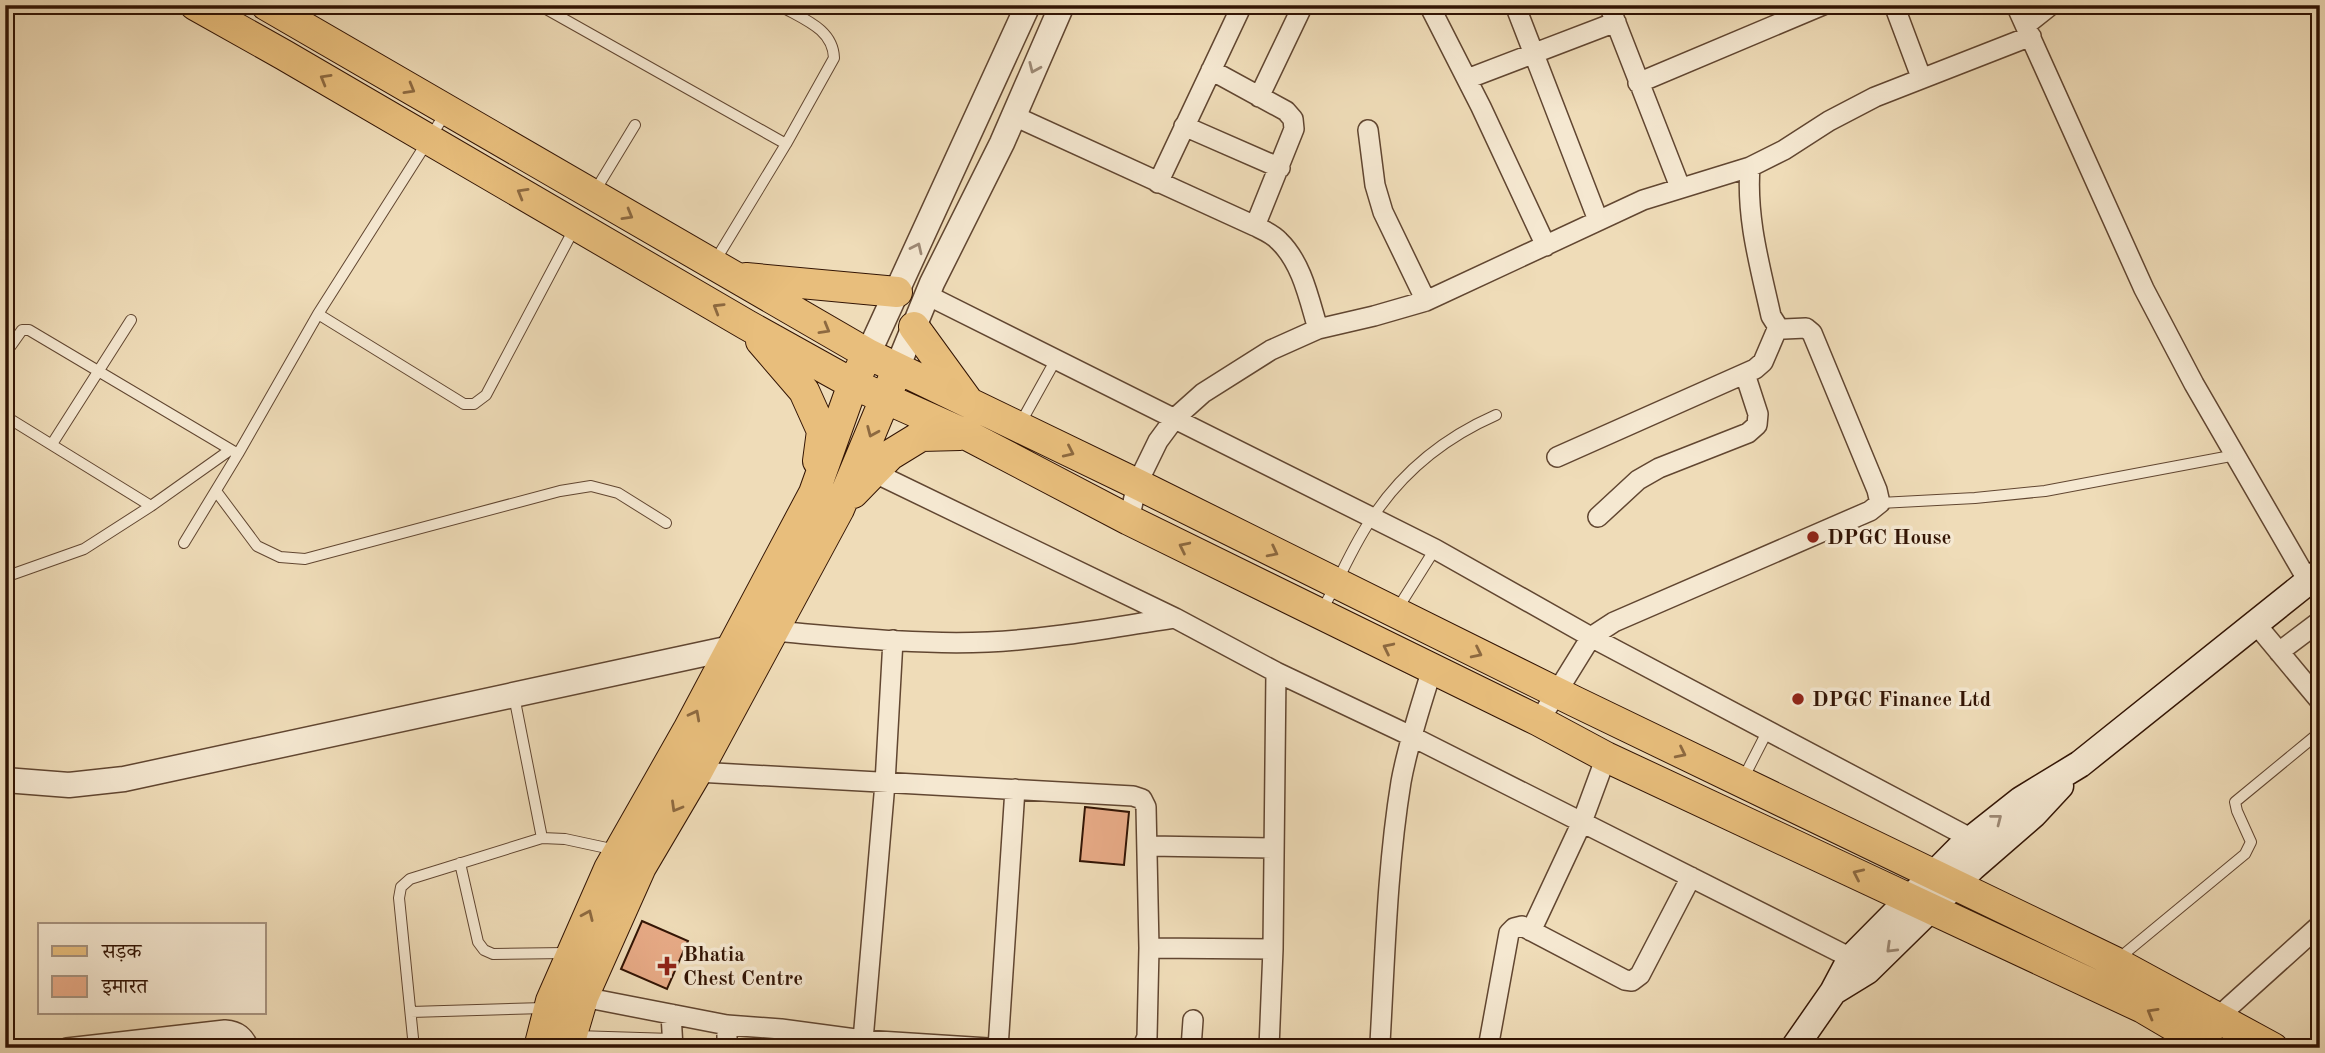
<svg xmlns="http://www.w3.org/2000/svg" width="2325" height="1053" font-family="'Old Standard TT','Noto Serif Devanagari',serif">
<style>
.building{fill:#e8ab87;stroke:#321404;stroke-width:2}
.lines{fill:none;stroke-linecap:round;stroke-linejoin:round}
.service-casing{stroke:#614631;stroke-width:12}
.minor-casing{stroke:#614631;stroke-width:22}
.tertiary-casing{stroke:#614631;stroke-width:27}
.secondary-casing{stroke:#321404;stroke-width:29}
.primary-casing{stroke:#321404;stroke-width:32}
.service{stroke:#f5e8d1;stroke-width:10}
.minor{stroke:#f5e8d1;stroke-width:19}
.tertiary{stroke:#f5e8d1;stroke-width:24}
.secondary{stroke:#f5e8d1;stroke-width:26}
.primary{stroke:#e8be7c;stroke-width:30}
.oneway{stroke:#9d8975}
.oneway2{stroke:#8d6940}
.poi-dot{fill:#8f2418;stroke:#f5e8d1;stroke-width:2.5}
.labels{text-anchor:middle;stroke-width:7;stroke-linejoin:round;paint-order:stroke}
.poi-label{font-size:21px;font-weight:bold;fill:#321404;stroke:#f5e8d1;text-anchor:start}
</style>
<rect width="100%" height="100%" fill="#efdcb8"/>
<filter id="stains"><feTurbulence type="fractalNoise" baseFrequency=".00286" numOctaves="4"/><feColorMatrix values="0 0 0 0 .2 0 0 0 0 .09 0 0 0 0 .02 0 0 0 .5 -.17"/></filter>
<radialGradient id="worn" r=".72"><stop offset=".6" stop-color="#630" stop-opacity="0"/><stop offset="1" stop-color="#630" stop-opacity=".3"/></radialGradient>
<path class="building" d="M1085,807l44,5 -5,53 -44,-4z
M642,921l46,20 -21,48 -46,-20z"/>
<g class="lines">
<g class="service-casing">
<path id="service" d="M539,5l247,139
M595,191l40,-66
M715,261l71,-117 48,-86c-1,-30 -32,-39 -55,-53
M318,314l146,90h10l12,-9 88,-166
M5,354l17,-24h7l209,124 -54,89
M5,416l146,90
M1020,424l35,-63
M52,444l79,-124
M238,454l80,-140 127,-200
M216,491l41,55 23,11 25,2 255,-68 31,-5 27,7 48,30
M1880,503l95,-5 70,-7 191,-36
M5,577l79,-28 67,-43 79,-56
M1398,608l37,-59
M1322,610c18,-31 31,-66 52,-95 31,-46 72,-78 122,-100
M514,696l28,142
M1743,779l25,-49
M460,863l18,79 6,8 9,4 73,-1
M2118,959l127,-105 6,-12 -14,-31 -2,-9 85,-70
M411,1012l133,-4
M576,1036l96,3
M414,1048l-15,-150 2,-11 9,-8 132,-41 23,1 51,11"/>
</g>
<g class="minor-casing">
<path id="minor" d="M1429,5l52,102 65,139
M1515,5l83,215
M1609,5l71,182
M1894,5l27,72
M2016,5l128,284 50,95 114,197
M2026,25l25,-20
M1467,79l149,-57
M1638,83l185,-78
M1259,97l44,-92
M1012,115l243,111 39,-97 -1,-10 -7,-8 -75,-41
M1184,126l96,42
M1368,130l7,55 8,27 43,89
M1158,183l84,-178
M1255,226c8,4 18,8 24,15 23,22 30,58 39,88
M927,295l508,254 156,88 381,202
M1557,457l198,-88 8,-7 15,-35
M873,472l302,146 101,54 135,64 440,222
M1598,517l40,-37 21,-12 89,-35 9,-8 1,-11 -13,-40
M1129,520l8,-36 21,-43 17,-23 28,-25 68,-43 47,-21 56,-13 52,-15 217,-101 107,-33 34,-17 45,-29 46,-24 156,-61
M2255,623l65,78
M773,631c71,6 144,14 215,11 63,-3 125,-15 187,-24
M2279,652l41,-31
M1539,721l52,-84 23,-15 256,-111 10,-8 -3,-13 -65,-157 -6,-5 -22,1 -6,-2 -7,-11c-11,-50 -25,-98 -21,-149
M697,772l436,24 9,3 4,8 3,141 -2,89 -5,11
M1149,846l124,2
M1531,931l51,-109 24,-65
M1149,948l124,1
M583,997l144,28 54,4 82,11 125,8
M671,1014l2,34
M2219,1016l101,-91
M727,1025v23
M863,1040l22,-257 8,-143
M67,1048l158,-18c13,1 19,6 24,18
M998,1048l17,-259
M1191,1048l2,-28
M1269,1048l4,-99 3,-277
M1378,1048l2,-5c5,-87 7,-175 21,-261 7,-39 20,-76 31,-113
M1488,1048l21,-115 5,-5 8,-2 103,54 7,1 8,-6 51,-98"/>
</g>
<g class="tertiary-casing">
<path id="tertiary" d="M868,354l160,-349
M897,368l35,-85 70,-140 60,-138
M5,780l64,5 55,-6 607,-131"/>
</g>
<g class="secondary-casing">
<path id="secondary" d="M1836,990l31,-19 106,-104 61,-53 26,-28
M1794,1048l39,-56 18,-34 108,-109 62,-49 59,-36 240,-192"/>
</g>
<g class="primary-casing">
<path id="primary" d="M195,5l89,50 463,270 106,59 114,51 162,85 410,201 67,36 537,251 68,40
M266,5l602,349 269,130 437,217 541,261 158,86
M746,278l151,14
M914,327l53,73
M761,341l43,50 18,40 -4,30
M853,493l37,-38 31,-19 39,-1
M539,1048l12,-47 58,-132 79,-139 126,-237 39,-109 8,-17
M568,1048l15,-51 58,-130 56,-95 142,-263 53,-127"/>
</g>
<use href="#service" class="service"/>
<use href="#minor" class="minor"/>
<use href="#tertiary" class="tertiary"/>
<use href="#secondary" class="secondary"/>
<use href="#primary" class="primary"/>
</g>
<defs><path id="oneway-chevron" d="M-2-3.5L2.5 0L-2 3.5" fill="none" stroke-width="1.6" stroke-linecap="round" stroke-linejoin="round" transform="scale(1.75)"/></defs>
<g class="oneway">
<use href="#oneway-chevron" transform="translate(1034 68) rotate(114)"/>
<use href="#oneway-chevron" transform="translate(917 248) rotate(-65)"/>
<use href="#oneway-chevron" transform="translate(1997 819) rotate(-38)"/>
<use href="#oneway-chevron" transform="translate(1891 948) rotate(136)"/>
</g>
<g class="oneway2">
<use href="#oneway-chevron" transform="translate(325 79) rotate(-150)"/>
<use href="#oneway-chevron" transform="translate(410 89) rotate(30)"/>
<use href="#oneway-chevron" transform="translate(522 193) rotate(-150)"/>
<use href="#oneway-chevron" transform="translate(628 215) rotate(30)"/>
<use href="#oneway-chevron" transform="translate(718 308) rotate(-149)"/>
<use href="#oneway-chevron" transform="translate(825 329) rotate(30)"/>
<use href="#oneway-chevron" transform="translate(872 432) rotate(113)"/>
<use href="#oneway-chevron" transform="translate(1069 452) rotate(25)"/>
<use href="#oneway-chevron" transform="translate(1184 547) rotate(-154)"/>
<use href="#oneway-chevron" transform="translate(1273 552) rotate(27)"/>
<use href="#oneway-chevron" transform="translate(1388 648) rotate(-154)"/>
<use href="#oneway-chevron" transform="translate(1477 653) rotate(26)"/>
<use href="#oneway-chevron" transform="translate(695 715) rotate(-62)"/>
<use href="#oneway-chevron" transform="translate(1681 753) rotate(26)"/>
<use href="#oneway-chevron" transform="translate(676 807) rotate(120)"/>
<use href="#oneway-chevron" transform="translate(1858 874) rotate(-155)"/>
<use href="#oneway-chevron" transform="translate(588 915) rotate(-66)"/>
<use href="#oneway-chevron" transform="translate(2152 1013) rotate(-150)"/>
</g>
<g class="poi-dot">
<circle cx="1813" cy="537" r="7"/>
<circle cx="1798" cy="699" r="7"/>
<path d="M663.5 955.5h7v7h7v7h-7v7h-7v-7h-7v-7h7z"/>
</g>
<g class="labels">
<g class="poi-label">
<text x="1827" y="544">DPGC House</text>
<text x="1812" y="706">DPGC Finance Ltd</text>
<text x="683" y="961">Bhatia<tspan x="683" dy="24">Chest Centre</tspan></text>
</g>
</g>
<rect width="2325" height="1053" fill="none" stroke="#efdcb8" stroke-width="28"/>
<rect x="7" y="7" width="2311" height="1039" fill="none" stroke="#321404" stroke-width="3.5"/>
<rect x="14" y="14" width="2297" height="1025" fill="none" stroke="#321404" stroke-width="2"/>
<rect x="38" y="923" width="228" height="91" fill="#f5e8d1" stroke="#a7937f" stroke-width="2"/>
<rect x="52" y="946" width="35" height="10" fill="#e8be7c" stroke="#a7937f" stroke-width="2"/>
<text x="102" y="958" font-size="21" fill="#321404">सड़क</text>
<rect x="52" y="976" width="35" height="21" fill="#e8ab87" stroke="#a7937f" stroke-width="2"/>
<text x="102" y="993" font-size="21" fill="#321404">इमारत</text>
<rect width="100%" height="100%" filter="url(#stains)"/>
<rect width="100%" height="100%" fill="url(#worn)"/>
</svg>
